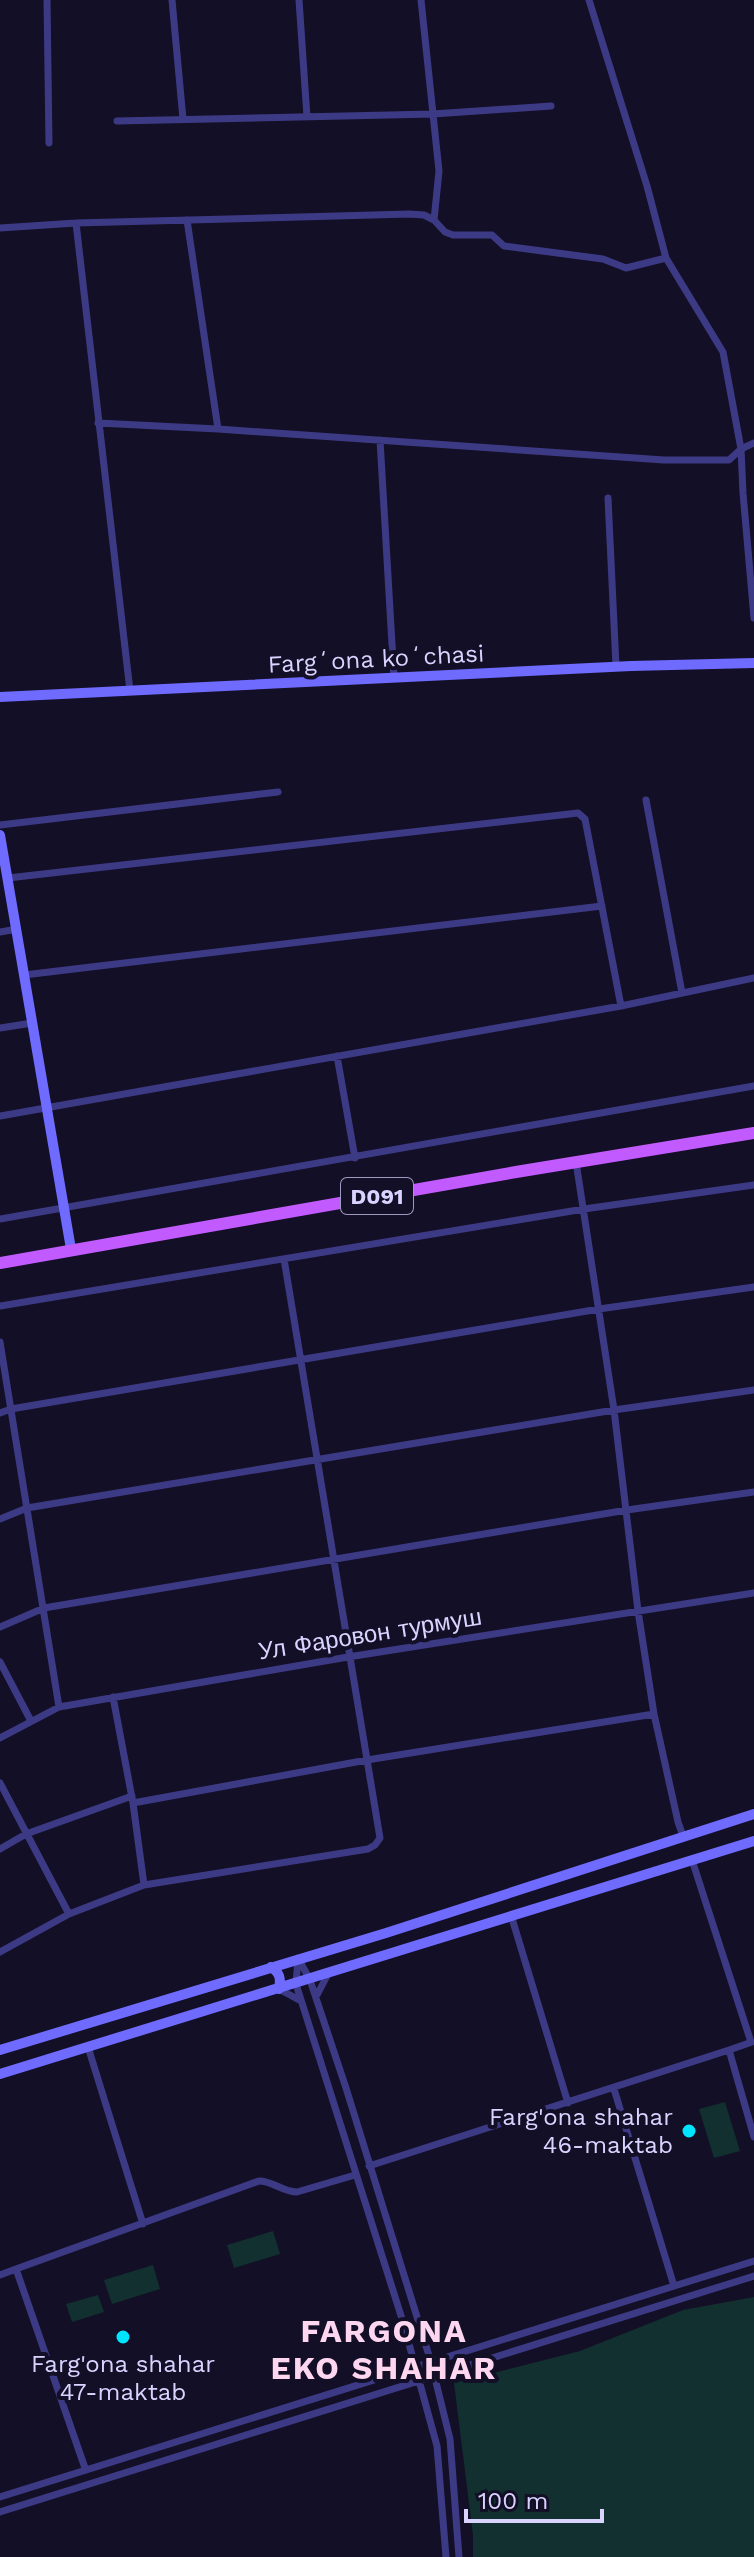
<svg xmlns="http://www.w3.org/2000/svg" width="754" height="2557" font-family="'Work Sans',sans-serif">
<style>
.green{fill:#12302f}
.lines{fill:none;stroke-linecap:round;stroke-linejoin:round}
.street{stroke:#3d3a85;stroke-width:7}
.secondary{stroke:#6f6bff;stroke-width:10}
.primary{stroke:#c25bff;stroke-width:12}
.poi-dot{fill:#00e5ff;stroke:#130f26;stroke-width:3}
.labels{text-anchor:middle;stroke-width:8;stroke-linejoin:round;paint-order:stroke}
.shield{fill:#130f26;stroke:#9e99be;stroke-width:2}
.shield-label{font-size:22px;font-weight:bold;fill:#d9d4ff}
.street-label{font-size:24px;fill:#d9d4ff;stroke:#130f26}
.poi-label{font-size:24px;fill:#d9d4ff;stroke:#130f26;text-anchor:end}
.district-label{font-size:32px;font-weight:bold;letter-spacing:2px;fill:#ffd6f0;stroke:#130f26}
</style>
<rect width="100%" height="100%" fill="#130f26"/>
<path class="green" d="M725,2102l15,49 -26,7 -15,-49z
M273,2231l7,23 -46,14 -7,-23z
M153,2265l7,24 -48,15 -8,-24z
M98,2295l6,17 -32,10 -6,-18z
M754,2297v260h-281v-22l-19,-152 126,-32 103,-41z"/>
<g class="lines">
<path class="street" d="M47,0l2,143
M172,0l11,119
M299,0l8,117
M421,0l18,171 -5,49
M589,0l58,186 19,72 57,94 18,97 2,44 11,125
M117,121l316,-7 118,-8
M187,220l31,209
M76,223l54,468
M0,228l76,-5 333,-9 15,1 10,5 11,12 8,3h39l12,11 99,13 23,9 40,-10
M98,423l120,6 446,31h65l12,-11 13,-6
M380,440l14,238
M608,498l8,168
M646,800l36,193
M0,825l278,-33
M8,878l570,-65 7,6 36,187
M0,932l17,-3
M24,975l578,-69
M0,1028l32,-5
M337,1056l18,102
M0,1116l621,-110 133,-28
M576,1162l38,248 24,201 16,103 24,108 5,14
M0,1219l754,-133
M0,1306l584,-97 170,-24
M0,1342l59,365
M0,1413l11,-4 588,-100 155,-22
M0,1519l27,-11 587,-98 140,-20
M0,1627l44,-19 583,-98 127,-18
M0,1662l31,59
M113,1697l20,106 11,82
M0,1738l59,-31 289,-50 406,-64
M0,1783l69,131
M133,1803l234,-43 287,-46
M0,1849l26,-15 106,-38
M692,1860l59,182
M511,1915l57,188
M0,1952l69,-38 75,-29 224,-36 7,-4 5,-7 -96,-579
M279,1989l22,12
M317,1995l11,-21
M752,2042l-23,8 25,87
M88,2047l55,177
M614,2089l60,197
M369,2166l360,-116
M0,2275l16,-6
M85,2468l-69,-199 243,-88c14,0 24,11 38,11l58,-17
M0,2497l754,-236
M0,2512l754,-236
M446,2557l-9,-111 -34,-124 -107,-338 2,-26 12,22 36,108 85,274 19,77 9,118"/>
<path class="secondary" d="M0,697l631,-31 123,-3
M0,835l71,414
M271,1967c9,6 10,11 8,22
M0,2050l386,-117 368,-119
M0,2074l754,-233"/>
<path class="primary" d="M0,1263l516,-91 238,-39"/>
</g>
<g class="poi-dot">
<circle cx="689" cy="2131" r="8"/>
<circle cx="123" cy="2337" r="8"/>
</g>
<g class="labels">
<rect class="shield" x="341" y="1178" width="72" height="36" rx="6"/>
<g class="shield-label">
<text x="377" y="1204">D091</text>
</g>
<g class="street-label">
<text transform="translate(376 659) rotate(-3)" y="8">Fargʻona koʻchasi</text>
<text transform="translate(370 1634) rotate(-9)" y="8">Ул Фаровон турмуш</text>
</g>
<g class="poi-label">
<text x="673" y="2125">Farg'ona shahar<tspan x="673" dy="28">46-maktab</tspan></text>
<text x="123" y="2372" text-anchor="middle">Farg'ona shahar<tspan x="123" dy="28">47-maktab</tspan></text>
</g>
<g class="district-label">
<text x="384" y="2342">FARGONA<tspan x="384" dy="37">EKO SHAHAR</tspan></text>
</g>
</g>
<path d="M466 2509v12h136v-12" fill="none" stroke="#d9d4ff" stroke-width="4"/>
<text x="478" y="2509" font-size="24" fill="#d9d4ff" stroke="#130f26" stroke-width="6" paint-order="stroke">100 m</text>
</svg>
